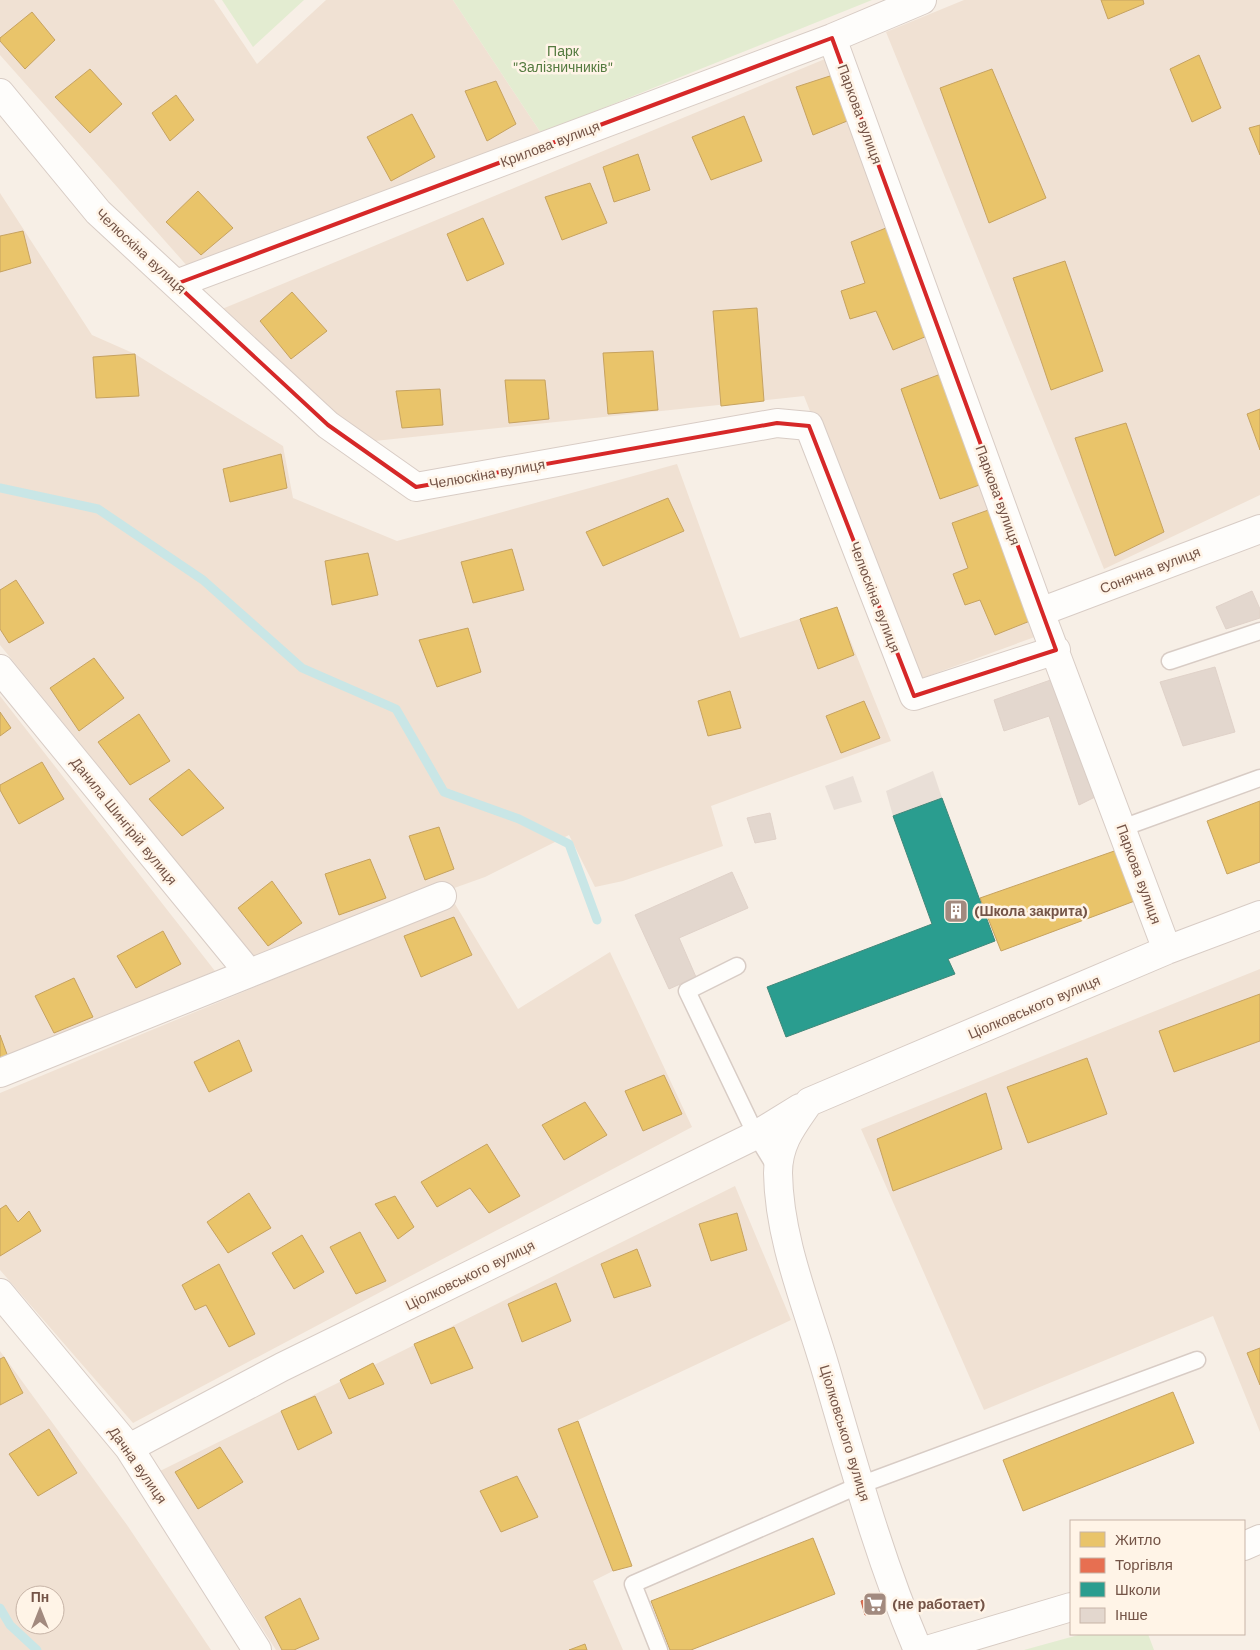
<svg xmlns="http://www.w3.org/2000/svg" width="1260" height="1650" font-family="'Work Sans',sans-serif">
<style>
.residential{fill:#f0e1d3;fill-rule:evenodd}
.industrial{fill:#e9dfd7}
.green{fill:#e3ecd1}
.homes{fill:#e9c46a;stroke:#c6a260}
.shops{fill:#e76f51;stroke:#c4674e}
.schools{fill:#2a9d8f;stroke:#408779}
.lines{fill:none;stroke-linecap:round;stroke-linejoin:round}
.stream{stroke:#c9e6e6;stroke-width:9}
.building{fill:#e3d7ce;stroke:#e0d2c9}
.lane-casing{stroke:#d8ccc5;stroke-width:19}
.street-casing{stroke:#d8ccc5;stroke-width:30}
.secondary-casing{stroke:#d7cbc3;stroke-width:30}
.lane{stroke:#fefdfb;stroke-width:16}
.street{stroke:#fefdfb;stroke-width:28}
.secondary{stroke:#fefdfb;stroke-width:28}
.marked{fill:none;stroke:#d62828;stroke-width:4;stroke-linejoin:round}
.labels{text-anchor:middle;stroke-width:5;stroke-linejoin:round;paint-order:stroke}
.park-label{font-size:14px;fill:#547a3f;stroke:#fff4e7}
.street-label{font-size:14px;fill:#745447;stroke:#fff4e7}
.poi-label{font-size:14px;font-weight:bold;fill:#745447;stroke:#fff4e7;text-anchor:start}
</style>
<rect width="100%" height="100%" fill="#f7efe6"/>
<path class="residential" d="M0,0h214l43,64 69,-64h127l88,133 -352,135 -189,-213z
M964,0h296v495l-156,74 -218,-537z
M825,59l218,575 -126,46 -113,-284 -439,46 -143,-133z
M0,193l92,142 43,19 148,92 10,52 104,43 280,-77 63,174 97,-31 54,134 -180,65 12,40 -100,35 -28,6 -26,-52 -84,42 -229,82 -256,-314z
M0,696l215,275 -215,97z
M455,904l63,105 92,-57 82,175 -559,296 -133,-153v-177z
M1260,969v463l-47,-116 -229,94 -123,-281z
M735,1186l56,134 -232,109 54,142 -20,10 30,69h-347l-116,-179z
M0,1351l127,174 84,125h-211zM25,1595h30v30h-30z"/>
<path class="industrial" d="M933,771l9,27 -49,18 -7,-25z
M853,776l9,26 -28,8 -9,-24z"/>
<path class="green" d="M222,0h82l-51,47z
M453,0h419l-331,133z
M1082,1634h66l6,16h-130z"/>
<path class="homes" d="M1101,0h42l1,4 -36,15z
M32,12l23,28 -30,29 -25,-28v-3z
M1199,55l22,53 -29,14 -22,-53z
M90,69l32,35 -32,29 -35,-36z
M992,69l54,129 -57,25 -49,-135z
M836,74l16,45 -39,16 -17,-48z
M496,81l20,43 -29,17 -22,-50z
M176,95l18,25 -24,21 -18,-28z
M412,114l23,43 -44,24 -24,-44z
M744,116l18,45 -51,19 -19,-43z
M1260,125v30l-11,-27z
M638,154l12,36 -36,12 -11,-35z
M590,183l17,40 -45,17 -17,-43z
M198,191l35,37 -32,27 -35,-33z
M483,218l21,46 -37,17 -20,-47z
M891,226l41,108 -39,16 -17,-39 -26,8 -9,-28 24,-8 -14,-41z
M23,231l8,32 -31,9v-36z
M1065,261l38,110 -52,19 -38,-112z
M292,292l35,39 -36,28 -31,-38z
M757,308l7,93 -43,5 -8,-95z
M653,351l5,59 -50,4 -5,-61z
M135,354l4,42 -43,2 -3,-41z
M946,372l39,111 -45,16 -39,-110z
M505,380h40l4,39 -40,4z
M440,389l3,36 -41,3 -6,-37z
M1260,409v41l-13,-36z
M1126,423l38,109 -49,24 -40,-118z
M281,454l6,34 -57,14 -7,-33z
M668,498l16,33 -81,35 -17,-34z
M994,508l41,111 -40,16 -15,-35 -15,5 -12,-31 15,-6 -16,-45z
M512,549l12,41 -51,13 -12,-41z
M368,553l10,42 -46,10 -7,-44z
M16,580l28,43 -35,20 -9,-14v-39z
M837,607l17,48 -36,14 -18,-50z
M468,628l13,44 -44,15 -18,-47z
M94,658l30,40 -45,33 -29,-43z
M730,691l11,37 -33,8 -10,-35z
M864,701l16,37 -39,15 -15,-37z
M0,712l11,16 -11,8z
M139,714l31,47 -40,24 -32,-43z
M42,762l22,37 -45,25 -19,-34v-5z
M189,769l35,39 -42,28 -33,-37z
M1260,801v61l-33,12 -20,-53z
M439,827l15,42 -29,11 -16,-44z
M1120,849l20,50 -139,52 -21,-53z
M370,859l16,39 -47,17 -14,-41z
M272,881l30,42 -34,23 -30,-38z
M454,917l18,38 -51,22 -17,-41z
M163,931l18,33 -45,24 -19,-32z
M74,978l19,39 -39,16 -19,-37z
M1260,994v47l-86,31 -15,-41z
M0,1035l8,22 -8,4z
M239,1040l13,31 -43,21 -15,-30z
M1087,1058l20,56 -79,29 -21,-56z
M664,1075l18,39 -39,17 -18,-40z
M986,1093l16,56 -109,42 -16,-52z
M585,1102l22,33 -43,25 -22,-35z
M487,1144l33,52 -31,17 -19,-25 -33,19 -16,-25z
M249,1193l22,35 -43,25 -21,-31z
M395,1196l19,31 -16,12 -23,-35z
M6,1205l12,17 11,-11 12,20 -41,25v-47z
M737,1213l10,37 -36,11 -12,-37z
M360,1232l26,49 -30,13 -26,-47z
M302,1235l22,37 -30,17 -22,-36z
M637,1249l14,37 -37,12 -13,-34z
M219,1264l36,70 -26,13 -23,-42 -11,5 -13,-25z
M556,1283l15,38 -49,21 -14,-38z
M454,1327l19,41 -42,16 -17,-40z
M1260,1348v37l-13,-32z
M4,1357l19,36 -23,12v-46z
M373,1363l11,21 -35,15 -9,-19z
M1173,1392l21,51 -171,68 -20,-51z
M315,1396l17,37 -34,17 -17,-39z
M578,1421l54,145 -19,5 -55,-142z
M49,1429l28,44 -39,23 -29,-42z
M220,1447l23,35 -45,27 -23,-37z
M517,1476l21,41 -37,15 -21,-41z
M813,1538l22,56 -144,56h-21l-19,-49z
M300,1598l19,41 -25,11h-12l-17,-33z
M585,1644l2,6h-18z"/>
<path class="shops" d="M884,1593l5,15 -24,7 -4,-14z"/>
<path class="schools" d="M942,798l53,143 -47,18 7,15 -169,63 -19,-50 165,-63 -39,-108z"/>
<g class="lines">
<path class="stream" d="M0,488l98,21 105,71 99,88 94,41 48,83 75,27 50,25 28,76
M0,1608l10,17 27,25"/>
</g>
<path class="building" d="M1252,591l8,18v9l-34,11 -10,-22z
M1215,667l20,65 -52,14 -23,-64z
M1059,677l42,117 -22,11 -30,-89 -45,15 -10,-31z
M770,813l6,26 -21,4 -8,-25z
M732,872l16,36 -69,30 17,39 -27,12 -34,-74z"/>
<g class="lines">
<g class="lane-casing">
<path id="lane" d="M1170,661l90,-30
M1122,828l138,-50
M737,966l-50,25 69,144 22,36
M659,1650l-26,-66 227,-99 337,-125"/>
</g>
<g class="street-casing">
<path id="street" d="M832,38l208,574 127,338
M0,93l98,119 230,213 88,62 361,-64 32,3 105,270 142,-46
M176,284l656,-246 90,-38
M1040,612l220,-83
M0,669l249,304
M0,1073l442,-177
M0,1293l129,155 128,202
M129,1448l153,-81 474,-232 44,-27
M918,1650c-39,-91 -65,-188 -93,-283 -19,-64 -46,-128 -47,-194 0,-30 15,-48 31,-71l358,-152 93,-35"/>
</g>
<g class="secondary-casing">
<path id="secondary" d="M1244,1546l16,-7
M927,1650l144,-43"/>
</g>
<use href="#lane" class="lane"/>
<use href="#street" class="street"/>
<use href="#secondary" class="secondary"/>
</g>
<path class="marked" d="M832,38l224,612 -142,46 -105,-270 -32,-3 -361,64 -88,-62 -152,-141z"/>
<defs>
<g id="building-square" transform="scale(1.25)"><rect x="-9" y="-9" width="18" height="18" rx="4" fill="#a28a7f" stroke="#fff4e7"/><path d="M-4-6H4V6H1V3H-1V6H-4ZM-2.5-4.3h1.7v1.8h-1.7ZM.8-4.3h1.7v1.8H.8ZM-2.5-1h1.7V.8h-1.7ZM.8-1h1.7V.8H.8Z" fill="#fff"/></g>
<g id="supermarket-square" transform="scale(1.25)"><rect x="-9" y="-9" width="18" height="18" rx="4" fill="#a28a7f" stroke="#fff4e7"/><path d="M-6-5.5h2.5l.6 2H6L4.5 2H-2.5L-4.4-4H-6ZM-1.5 3.2a1.3 1.3 0 1 0 .1 0ZM3 3.2a1.3 1.3 0 1 0 .1 0Z" fill="#fff"/></g>
</defs>
<g fill-rule="evenodd">
<use href="#building-square" x="956" y="911"/>
<use href="#supermarket-square" x="875" y="1604"/>
</g>
<g class="labels">
<g class="park-label">
<text x="563" y="56">Парк<tspan x="563" dy="16">"Залізничників"</tspan></text>
</g>
<g class="street-label">
<text transform="translate(860 114) rotate(70)" y="5">Паркова вулиця</text>
<text transform="translate(550 144) rotate(-21)" y="5">Крилова вулиця</text>
<text transform="translate(141 251) rotate(43)" y="5">Челюскіна вулиця</text>
<text transform="translate(487 474) rotate(-10)" y="5">Челюскіна вулиця</text>
<text transform="translate(998 495) rotate(70)" y="5">Паркова вулиця</text>
<text transform="translate(1150 570) rotate(-21)" y="5">Сонячна вулиця</text>
<text transform="translate(875 597) rotate(69)" y="5">Челюскіна вулиця</text>
<text transform="translate(124 821) rotate(51)" y="5">Данила Шингірій вулиця</text>
<text transform="translate(1139 874) rotate(70)" y="5">Паркова вулиця</text>
<text transform="translate(1034 1007) rotate(-23)" y="5">Ціолковського вулиця</text>
<text transform="translate(470 1275) rotate(-26)" y="5">Ціолковського вулиця</text>
<text transform="translate(845 1433) rotate(73)" y="5">Ціолковського вулиця</text>
<text transform="translate(138 1465) rotate(55)" y="5">Дачна вулиця</text>
</g>
<g class="poi-label">
<text x="974" y="916">(Школа закрита)</text>
<text x="892" y="1609">(не работает)</text>
</g>
</g>
<rect x="1070" y="1520" width="175" height="115" fill="#fff4e7" stroke="#c7b4a7"/>
<rect x="1080" y="1532" width="25" height="15" fill="#e9c46a" stroke="#c7b4a7"/>
<text x="1115" y="1545" font-size="15" fill="#745447">Житло</text>
<rect x="1080" y="1558" width="25" height="15" fill="#e76f51" stroke="#c7b4a7"/>
<text x="1115" y="1570" font-size="15" fill="#745447">Торгівля</text>
<rect x="1080" y="1582" width="25" height="15" fill="#2a9d8f" stroke="#c7b4a7"/>
<text x="1115" y="1595" font-size="15" fill="#745447">Школи</text>
<rect x="1080" y="1608" width="25" height="15" fill="#e3d7ce" stroke="#c7b4a7"/>
<text x="1115" y="1620" font-size="15" fill="#745447">Інше</text>
<g transform="translate(40 1610)"><circle r="24" fill="#fff4e7" stroke="#c7b4a7"/>
<path d="M0-4L9 19L0 12L-9 19Z" fill="#a28a7f"/>
<text y="-8" font-size="14" font-weight="bold" text-anchor="middle" fill="#745447">Пн</text>
</g>
</svg>
